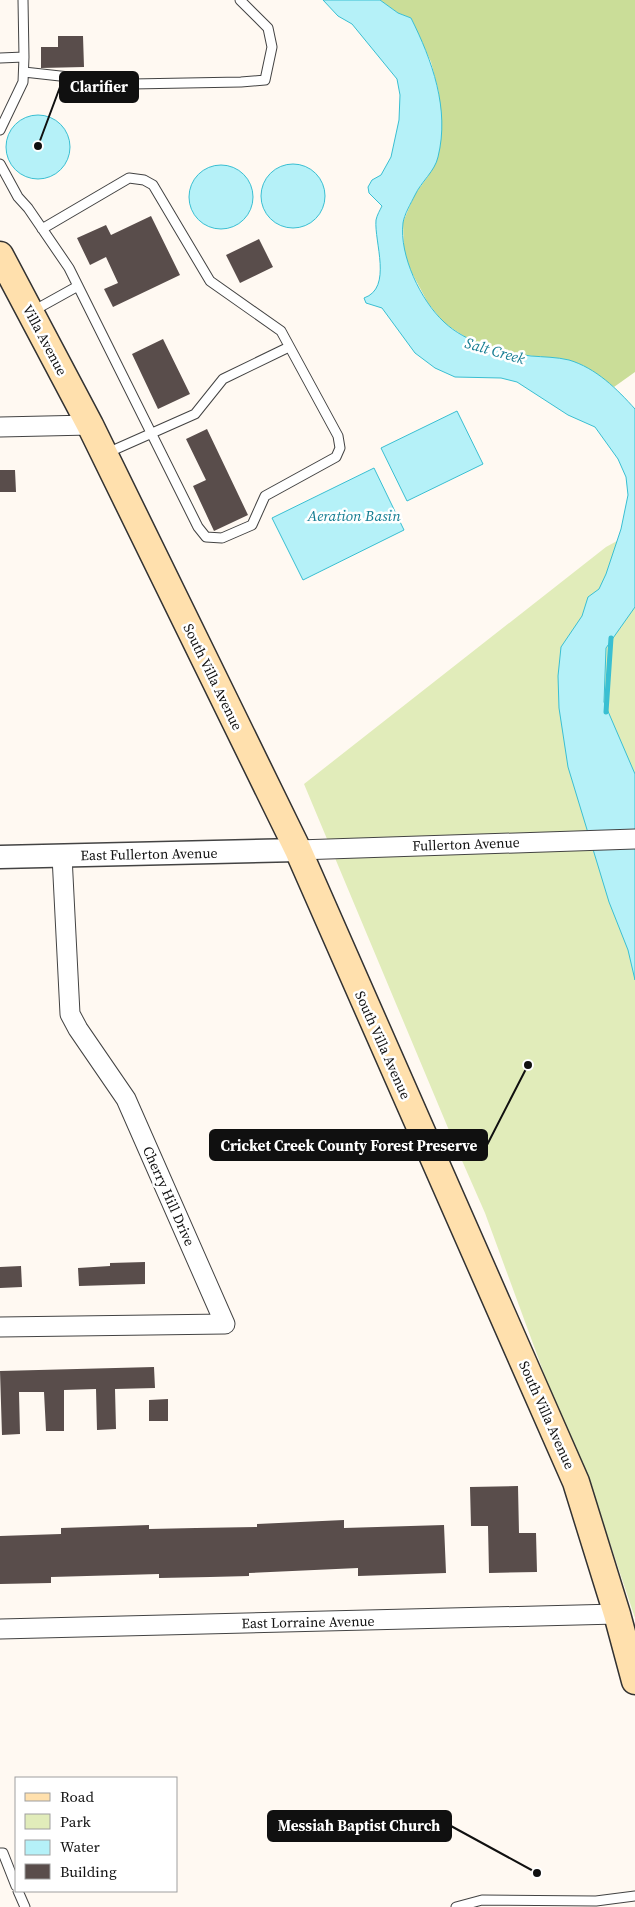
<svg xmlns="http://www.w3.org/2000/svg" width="635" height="1907" font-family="'Source Serif 4',serif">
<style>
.green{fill:#e1ecba}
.forest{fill:#cadd98}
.water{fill:#b5f1f8;stroke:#39bfd2}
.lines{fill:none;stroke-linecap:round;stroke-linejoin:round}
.stream{stroke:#39bfd2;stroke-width:5}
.building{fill:#594d4b}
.service-casing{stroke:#434343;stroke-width:11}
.minor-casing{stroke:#434343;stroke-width:21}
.tertiary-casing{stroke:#434343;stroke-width:25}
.secondary-casing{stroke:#323232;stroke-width:29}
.service{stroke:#fff;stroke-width:9}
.minor{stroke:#fff;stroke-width:19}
.tertiary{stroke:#fff;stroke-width:22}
.secondary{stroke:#ffe0ad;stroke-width:26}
.labels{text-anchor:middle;stroke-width:5;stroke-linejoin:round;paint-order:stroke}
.street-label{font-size:14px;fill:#101010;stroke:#fff}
.water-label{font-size:15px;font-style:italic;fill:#137c91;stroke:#fff}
.leader{fill:none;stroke:#101010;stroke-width:2}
.callout-dot{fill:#101010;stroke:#fff;stroke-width:2}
.callout{fill:#101010;stroke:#101010;stroke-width:2}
.callout-label{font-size:15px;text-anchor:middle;font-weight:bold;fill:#fff}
</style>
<rect width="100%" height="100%" fill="#fff9f2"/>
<path class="green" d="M635,531v1087l-25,-75 -57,-145 -68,-185 -29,-66 -152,-363 302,-237z"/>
<path class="forest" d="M380,0h255v372l-21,15 -20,-15 -25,-12 -44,-5 -31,-7 -24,-8 -26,-17 -16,-20 -16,-30 -8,-21 -1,-30 12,-28 14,-19 10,-82 -8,-31 -20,-44 -13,-5z"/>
<path class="water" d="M323,0h57l18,13 13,5c21,42 39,91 27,139 -3,14 -17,25 -23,38 -4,8 -11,20 -12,28 -4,32 18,78 41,99 22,21 58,30 87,34 12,1 26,1 38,4 27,8 48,29 66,49v198l-29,41 -2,54 31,72v206l-7,-30 -19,-48 -41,-135 -9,-59 -1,-32 3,-29 21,-31 6,-19 11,-8 7,-15 15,-45 7,-34 -2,-18 -8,-18 -23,-32 -27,-12 -51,-33 -16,-4 -46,-1 -20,-9 -20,-15 -33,-45 -16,-5 -2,-5c29,-10 10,-56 12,-78 1,-5 4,-10 6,-14l-13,-13 -1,-6 4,-7 9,-5 10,-18 8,-37 1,-25 -3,-16 -45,-55 -14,-8z
M6 147a32 32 0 1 1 64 0a32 32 0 1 1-64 0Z
M261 196a32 32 0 1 1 64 0a32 32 0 1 1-64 0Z
M189 197a32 32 0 1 1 64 0a32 32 0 1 1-64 0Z
M457,411l26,53 -76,37 -26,-53z
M374,468l30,62 -101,50 -31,-62z"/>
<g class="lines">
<path class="stream" d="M606,712l5,-74"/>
</g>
<path class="building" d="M58,36h25l1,31 -43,1v-21h17z
M151,216l29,59 -67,32 -9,-18 14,-6 -12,-26 -16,8 -13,-27 29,-13 5,10z
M259,239l14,28 -33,16 -14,-28z
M163,339l27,55 -32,15 -26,-55z
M207,429l41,86 -34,16 -21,-45 13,-6 -20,-41z
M0,470h15l1,22h-16z
M145,1262v22l-66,2 -1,-18 32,-2v-3z
M21,1266l1,21 -22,1v-21z
M154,1367l1,21 -40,1 1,40 -19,1 -1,-41 -32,1v41h-18l-2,-39h-25l1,42 -18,1 -2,-64z
M168,1399v22h-19v-21z
M518,1486l1,47h17l1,39 -48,1 -1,-47h-17l-1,-39z
M344,1520v8l100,-3 2,48 -88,3v-8l-109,5v3l-39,1 -51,1v-4l-108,3v6l-51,1v-48l61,-2v-6l88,-3v4l47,-1 61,-1v-3z"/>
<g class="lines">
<g class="service-casing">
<path id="service" d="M0,58l24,-1
M24,72l108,12 109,-2 24,-2 7,-33 -4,-19 -28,-28
M0,130l23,-48 1,-25 -1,-57
M0,164l18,33 10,11 41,60 129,259 8,10 16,1 30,-13 13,-29 71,-39 4,-9 -2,-12 -57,-105 -71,-50 -57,-96 -9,-5 -15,-2 -87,51
M33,311l45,-25
M107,453l88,-39 28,-35 66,-32
M0,1853h3l13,33
M18,1891l7,16
M456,1907l26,-7 114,1 39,-5"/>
</g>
<g class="minor-casing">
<path id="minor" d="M0,427l90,-2
M298,850l337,-11
M0,1327l225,-3 -99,-225 -48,-70 -8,-15 -8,-158
M0,1629l617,-15"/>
</g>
<g class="tertiary-casing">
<path id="tertiary" d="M0,857l298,-7"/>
</g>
<g class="secondary-casing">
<path id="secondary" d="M0,255l90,170 208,425 278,632 41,132 18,67"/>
</g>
<use href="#service" class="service"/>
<use href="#minor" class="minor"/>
<use href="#tertiary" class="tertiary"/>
<use href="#secondary" class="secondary"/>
</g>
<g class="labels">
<g class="street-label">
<text transform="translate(45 340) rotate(62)" y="5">Villa Avenue</text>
<text transform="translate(213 677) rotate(64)" y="5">South Villa Avenue</text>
<text transform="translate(466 844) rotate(-2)" y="5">Fullerton Avenue</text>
<text transform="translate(149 854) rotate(-1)" y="5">East Fullerton Avenue</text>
<text transform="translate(383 1045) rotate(66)" y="5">South Villa Avenue</text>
<text transform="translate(169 1196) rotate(66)" y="5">Cherry Hill Drive</text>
<text transform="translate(547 1415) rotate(66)" y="5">South Villa Avenue</text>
<text transform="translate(308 1622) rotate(-1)" y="5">East Lorraine Avenue</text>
</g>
<g class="water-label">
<text transform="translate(495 351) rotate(16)" y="5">Salt Creek</text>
<text x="354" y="521">Aeration Basin</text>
</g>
</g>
<path class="leader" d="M38 146L60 87M528 1065L487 1145M537 1873L451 1826"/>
<g class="callout-dot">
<circle cx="38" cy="146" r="5"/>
<circle cx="528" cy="1065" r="5"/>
<circle cx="537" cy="1873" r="5"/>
</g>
<g class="callout">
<rect x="60" y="72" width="78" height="30" rx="5"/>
<rect x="210" y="1130" width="277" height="30" rx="5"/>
<rect x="268" y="1811" width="183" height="30" rx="5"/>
</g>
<g class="callout-label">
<text x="99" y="92">Clarifier</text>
<text x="349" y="1151">Cricket Creek County Forest Preserve</text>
<text x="359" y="1831">Messiah Baptist Church</text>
</g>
<rect x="15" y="1777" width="162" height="115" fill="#ffffff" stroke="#9f9f9f"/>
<rect x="25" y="1793" width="25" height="8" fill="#ffe0ad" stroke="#9f9f9f"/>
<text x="60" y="1802" font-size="15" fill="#101010">Road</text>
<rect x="25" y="1814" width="25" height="15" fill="#e1ecba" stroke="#9f9f9f"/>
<text x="60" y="1827" font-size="15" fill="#101010">Park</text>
<rect x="25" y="1840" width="25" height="15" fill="#b5f1f8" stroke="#9f9f9f"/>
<text x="60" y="1852" font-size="15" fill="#101010">Water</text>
<rect x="25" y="1864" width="25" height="15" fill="#594d4b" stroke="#9f9f9f"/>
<text x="60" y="1877" font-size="15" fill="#101010">Building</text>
</svg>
